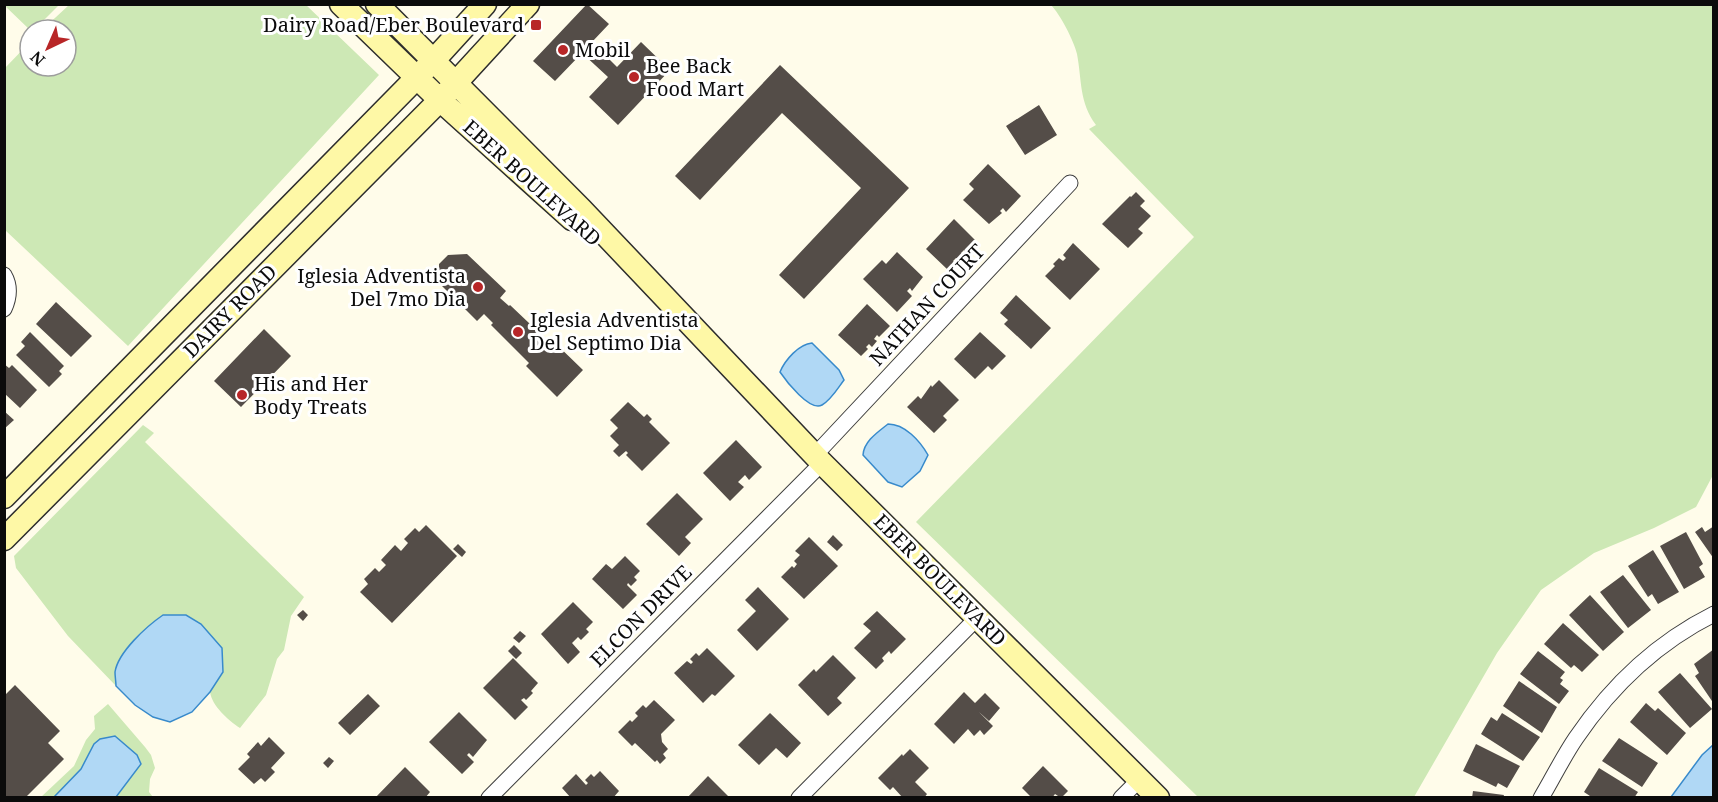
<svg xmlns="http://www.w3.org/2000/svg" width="1718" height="802" font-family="'Noto Serif',serif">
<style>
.green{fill:#cde8b5}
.water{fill:#b0d8f5;stroke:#388acb;stroke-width:1.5}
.building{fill:#544d48}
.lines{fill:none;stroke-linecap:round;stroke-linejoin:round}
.street-casing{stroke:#3e3e3e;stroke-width:17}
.secondary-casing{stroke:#2d2d2d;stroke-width:25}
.street{stroke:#fff;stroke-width:15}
.secondary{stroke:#fef8a6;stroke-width:22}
.poi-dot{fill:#b82627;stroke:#fff;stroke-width:2}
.labels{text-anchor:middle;stroke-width:6;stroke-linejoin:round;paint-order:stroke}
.poi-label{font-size:20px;fill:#0b0b0b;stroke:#fff;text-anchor:start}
.street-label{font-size:20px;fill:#0b0b0b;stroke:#fff}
</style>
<rect width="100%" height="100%" fill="#fffcea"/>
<path class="green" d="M305,4l74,71 -251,271 -123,-116v-162l25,-26v24h36v-36h-24l27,-25z
M4,5l1,-1 54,1 -25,25h-4z
M1051,5h662v470l-17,32 -42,21 -60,25 -53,37 -44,63 -83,144h-216l-282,-275 278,-285 -105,-108 7,-4c-17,-23 -14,-44 -19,-71 -3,-13 -17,-40 -26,-49z
M143,425l11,8 -9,9 159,155 -13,19 -7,34 -7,9 -11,36 -26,33c-12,-8 -28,-22 -30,-36l13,-20 -60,-57c-15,11 -45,37 -47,57 -1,5 0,10 0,14l-48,-50 -52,-68 -2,-12z
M108,704l37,43 6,8 4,13 -5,11 -1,13 4,5 -113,1 34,-32 12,-26 9,-11 -1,-13z"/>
<path class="water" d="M812,343l27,27 5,10c-6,8 -13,20 -22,25 -12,7 -36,-24 -42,-33 5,-12 19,-28 32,-29z
M888,424c17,0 32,17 40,31l-8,16 -18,16 -14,-5 -25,-27c1,-14 15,-23 25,-31z
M163,615h23l15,9 21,24 1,24 -13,20 -18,20 -22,10 -17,-5 -18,-12 -19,-19c0,-4 -1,-9 -1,-14 3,-20 32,-46 48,-57z
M115,736l22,19 4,9 -25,33h-62l27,-28 13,-25 6,-5z
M1713,745v52h-42l31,-42z"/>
<path class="building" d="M587,4l22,20 -17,18 25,25 24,-25 29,28 -52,55 -29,-28 19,-20 -26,-24 -27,28 -22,-20z
M780,65l129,123 -105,111 -25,-24 82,-87 -79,-75 -82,87 -25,-24z
M1039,105l18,30 -32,20 -19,-29z
M988,164l33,32 -15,16 -3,-4 -3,3 2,2 -13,11 -26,-24 11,-11 -5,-5z
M1136,192l9,9 -5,5 11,10 -13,13 5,4 -15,15 -26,-24 28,-28 1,1z
M954,219l22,22 -11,11 -1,-2 -3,3 3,3 -5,5 -3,-3 -3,3 2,2 -7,7 -22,-21z
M1073,243l27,26 -30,31 -25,-24 10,-10 -2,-2 6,-6 4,3 3,-3 -3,-3z
M897,252l26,25 -11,14 -2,-3 -3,3 5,5 -15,16 -34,-33 19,-19 4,4z
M467,254l39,37 -6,7 9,8 1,-1 39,37 3,-2 31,30 -26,27 -31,-31 3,-3 -38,-38 2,-2 -9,-9 -7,7 -38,-38v-19l9,-9z
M1016,295l35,33 -20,21 -27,-25 4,-4 -8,-7z
M56,302l36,34 -21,21 -35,-33z
M867,304l23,22 -11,11 -2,-2 -3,4 3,2 -5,6 -3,-3 -3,3 2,2 -7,7 -23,-21z
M264,329l27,27 -50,51 -27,-26z
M30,332l34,34 -5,5 3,3 -13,13 -33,-32 9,-9 -4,-4z
M980,332l26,24 -14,14 -4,-4 -13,13 -21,-20z
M4,364l5,4 3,-3 25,25 -17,18 -16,-15z
M939,380l20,20 -16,16 4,4 -13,13 -27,-26 11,-11 3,3 10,-14 1,2z
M628,402l16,15 3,-3 5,5 -3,3 21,21 -28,28 -16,-16 2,-2 -2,-2 -7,6 -6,-6 6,-6 -9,-9 8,-8 -8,-8z
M4,411l10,9 -10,9z
M736,440l26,27 -13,13 -4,-5 -7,7 6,5 -14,14 -27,-28z
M677,493l26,26 -18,18 6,6 -12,13 -33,-32z
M426,525l31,31 -65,67 -32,-31 8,-8 -4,-5 11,-11 4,4 7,-7 -5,-5 14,-15 6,6 7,-8 -4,-4 11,-11 4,4z
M1714,526v33l-19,-27 7,-5 3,5z
M1686,532l17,32 -4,3 6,10 -21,12 -24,-43z
M833,535l10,10 -6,6 -10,-9z
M809,537l29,29 -34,33 -23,-22 11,-11 2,2 3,-4 -3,-3 6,-6 -5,-4z
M458,544l8,8 -4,5 -9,-8z
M1653,550l26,42 -21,12 -6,-10 -4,3 -20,-31z
M625,556l15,15 -6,6 3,3 -6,6 -3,-3 -1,2 10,10 -14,14 -31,-30 14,-15 6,5z
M1623,575l28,35 -23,18 -28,-36z
M758,587l31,32 -32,32 -20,-21 19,-19 -11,-11z
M1590,595l34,37 -21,19 -34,-36z
M573,602l20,20 -7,7 3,3 -8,8 -3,-3 -6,6 8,9 -12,12 -27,-30z
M303,610l5,5 -5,6 -6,-6z
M877,611l29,28 -15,15 -2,-3 -7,7 2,3 -8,8 -22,-21 17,-17 -8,-7z
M1563,623l36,32 -17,17 -8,-7 -3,3 -27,-24z
M520,631l6,5 -7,7 -6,-5z
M514,645l8,8 -6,6 -8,-8z
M707,648l28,28 -20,20 -3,-2 -9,9 -29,-30 13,-12 4,3 2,-2 -3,-3 6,-6 3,3z
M1714,649v55l-19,-28 4,-3 -5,-9z
M1538,651l27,21 -5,6 3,2 -3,4 9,7 -10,13 -39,-30z
M833,655l23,23 -19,20 5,5 -14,13 -30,-31 16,-16 2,3z
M513,658l25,25 -7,8 2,2 -7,7 -2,-2 -3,2 7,7 -13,13 -32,-32z
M1680,673l32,36 -22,19 -32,-36z
M1519,681l38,26 -15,26 -39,-27z
M15,685l45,46 -12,12 16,16 -39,39h-21v-102z
M964,692l11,11 10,-10 15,15 -11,13 -10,-9 14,14 -9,9 -4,-5 -6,6 -6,-7 -14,15 -20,-20z
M368,694l12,12 -30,29 -12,-12z
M654,700l21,20 -14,14 1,8 6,7 -5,5 3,4 -6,6 -3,-4 -2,2 -20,-19 -3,3 -14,-14 12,-12 2,2 6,-6 -3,-3 8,-8 3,3z
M1646,703l9,8 3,-3 28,25 -19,22 -37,-33z
M459,712l28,28 -14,17 -4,-4 -2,2 7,7 -12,12 -33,-32z
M770,713l31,30 -14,15 -11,-10 -17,17 -21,-20z
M1502,713l38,24 -17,24 -42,-27 10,-17 6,4z
M269,737l16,16 -14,15 4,4 -10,10 -4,-4 -7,6 -16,-15 12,-12 -3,-3 11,-12 3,4z
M1619,738l39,25 -16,24 -40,-26z
M1476,744l44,22 -13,22 -9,-5 -2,4 -33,-16z
M910,749l19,19 -14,14 12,12 -3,4h-21l-10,-11 -3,3 -12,-12 24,-24 1,2z
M329,757l5,4 -6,7 -5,-5z
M1043,766l25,25 -7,7 -6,-4 -3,4h-23l1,-2 -8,-8z
M405,767l25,25 -5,6h-50z
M1599,768l39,24 -4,6h-41l-9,-6z
M600,771l19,20 -6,7h-42l-9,-10 14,-14 10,11 2,-2 -3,-3 6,-6 3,3z
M708,776l22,22h-43z
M1473,791l31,4 -1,3h-31z"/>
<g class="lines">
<g class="street-casing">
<path id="street" d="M4,275c7,12 5,23 0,34
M815,455l255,-272
M489,798l333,-335
M799,798l178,-180
M1121,798l19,-19
M1541,798c12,-20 22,-41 35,-60 36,-53 80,-95 138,-124"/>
</g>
<g class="secondary-casing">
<path id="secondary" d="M341,4l99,96 132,119
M377,4l205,206 240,253 336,335
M4,497l430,-437 51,-56
M4,539l436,-439 88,-96"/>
</g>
<use href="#street" class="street"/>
<use href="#secondary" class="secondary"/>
</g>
<g class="poi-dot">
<rect x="530" y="19" width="12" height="12" rx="3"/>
<circle cx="563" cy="50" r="6"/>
<circle cx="634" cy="77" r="6"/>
<circle cx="478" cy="287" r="6"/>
<circle cx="518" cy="332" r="6"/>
<circle cx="242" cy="395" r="6"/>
</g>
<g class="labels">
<g class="poi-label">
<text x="524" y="32" text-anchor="end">Dairy Road/Eber Boulevard</text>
<text x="575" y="57">Mobil</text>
<text x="646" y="73">Bee Back<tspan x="646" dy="23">Food Mart</tspan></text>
<text x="466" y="283" text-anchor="end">Iglesia Adventista<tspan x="466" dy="23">Del 7mo Dia</tspan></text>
<text x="530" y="327">Iglesia Adventista<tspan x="530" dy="23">Del Septimo Dia</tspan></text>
<text x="254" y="391">His and Her<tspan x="254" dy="23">Body Treats</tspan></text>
</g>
<g class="street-label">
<text transform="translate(532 183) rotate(42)" y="7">EBER BOULEVARD</text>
<text transform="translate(927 305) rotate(-47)" y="7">NATHAN COURT</text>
<text transform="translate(230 311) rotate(-45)" y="7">DAIRY ROAD</text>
<text transform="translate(940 580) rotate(45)" y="7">EBER BOULEVARD</text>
<text transform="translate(641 616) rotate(-45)" y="7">ELCON DRIVE</text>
</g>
</g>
<rect width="1718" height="802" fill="none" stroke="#0b0b0b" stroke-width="12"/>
<g transform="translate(48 48) rotate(224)"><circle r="28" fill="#ffffff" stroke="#9d9d9d" stroke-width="1.5"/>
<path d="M0-4.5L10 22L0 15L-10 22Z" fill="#b82627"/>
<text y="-9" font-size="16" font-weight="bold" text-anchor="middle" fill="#0b0b0b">N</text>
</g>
</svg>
